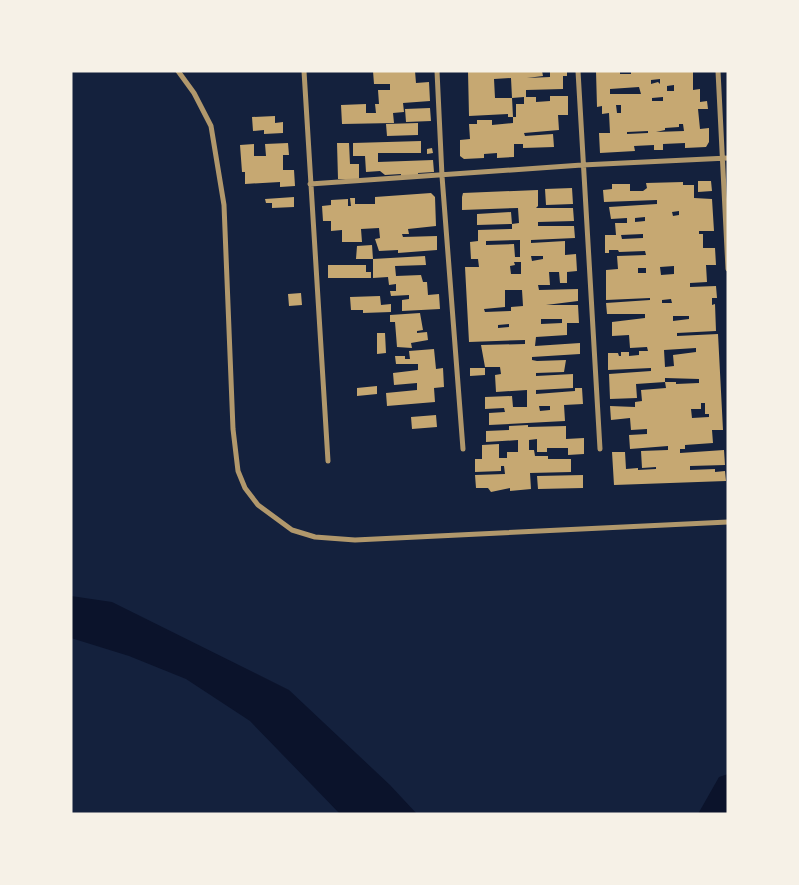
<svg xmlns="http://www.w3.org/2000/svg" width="799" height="885" font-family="Arial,sans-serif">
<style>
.water{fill:#0b132b}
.building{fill:#c6a872;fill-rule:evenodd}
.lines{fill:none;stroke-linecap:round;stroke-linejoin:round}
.minor{stroke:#b1986c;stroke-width:5}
</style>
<rect width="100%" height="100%" fill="#14213d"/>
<path class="water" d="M71,596l41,6 177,88 101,95 27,29h-77l-90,-93 -64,-42 -57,-23 -58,-18z
M728,774v40h-30l21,-37z"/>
<path class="building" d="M373,71h42l1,12 13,-1 1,19 -27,2 1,9 -11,1 1,10 -52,1 -1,-19 25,-1v9h10l-1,-9h4l-1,-14h12v-6h-16z
M468,71h74l1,5 -16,2 23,-1v-6h17v5h-4v13l-37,1v7h10v5l14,-1v-5h18v19h-10l1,15 -35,3 1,3 28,-2 1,13 -31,1v-4h-9v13l-17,1v-5l-13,1v4l-20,1 -4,-3v-16l10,-1 -1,-15h8v-4h15v5l21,-2v-6h3v-13h8v-7l-12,1 1,19h-5v-3l-39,2zM511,78l1,20h-17l-1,-19z
M596,71h24v3h11v-3h62v19l7,-1v13l7,-1 1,8h-10l2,20 9,-1v14l-3,5 -21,1v-5l-22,1v6h-9v-5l-20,1 1,5 -35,2 -1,-20h11l-1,-20 -7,1v-8l-5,1zM660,79v5l-2,-2 -7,2v-4zM674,85v6h-7v-5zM639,87l2,7h-31v-5zM663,97v4h-11v-3zM616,105h5v8h-4zM679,124h4l1,7 -28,1 9,-2v-2l14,-1zM648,131v2l-21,1v-2z
M430,108l1,13 -25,1 -1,-13z
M275,116v7l8,-1v11l-19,1v-4l-11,1 -1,-14z
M418,123v12l-31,1 -1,-12z
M421,141v12h-43v9l55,-2 1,12 -16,1v4h-17v-3l-16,1 -5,-4 -14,1 -1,-16h-12v-13z
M288,143l1,12h-6v15h11l1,16 -15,1v-5l-35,2v-12h-3l-2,-27 14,-1v12h12l-1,-12z
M337,143h12l1,21h9v15h-21z
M432,148l1,5 -6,1v-5z
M698,181h13l1,10 -14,1z
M683,182v3h11v13l18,1 2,32h-15v3h4v14h12l1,17h-10l1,17 -17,1v4l26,-1 1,12h-5v7l3,-1 1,27 -39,2v3l41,-2 5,96h-11l1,13 -28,2v4h-5v4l44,-3 1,15 -35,1v4l25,-1v3l10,-1 1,10 -112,4 -2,-33h13l1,17 12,-1v2l18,-1v-2l-14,1 -1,-17 27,-1v-4l-38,3 -1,-14 18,-1v-5l-16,1 -1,-12 -19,2 -1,-14 25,1v-5l7,-1 -1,-11 25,-2 -1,-6h11v2l23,-1v-4l-34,-1v4l-29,2 1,14 -27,1 -1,-25 42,-3v-3l-43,2v-17h10l1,3h2v-4h8v4l10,-1v-4h9l-1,-4 -17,1 -1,-13 -17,1v-14l33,-4v-4h-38l-1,-11 44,-3v-2l-44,2v-30l12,-1 -1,-13 29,-1 -1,-4 -26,1 -1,-2h-9v3h-4v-18h11l-1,-12h12v-5l-16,1 -2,-12 48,-3v-4l-53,2 -1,-12 9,-1v-5h18v7h13l4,-3 -1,-5zM679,211v4l-6,1 -1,-4zM645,217v4l-10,1v-4zM643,234v4l-21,1 -1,-4zM674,266v8l-13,1 -1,-8zM638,268h8v5h-8zM671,299l1,4h-10v-3zM673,316h16v3l-16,2zM696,348v4l-23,3 1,11 -9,1 -1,-17zM701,403h4v11h4v3l-17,1 -1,-9h10z
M572,188l1,16 -27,1 -1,-16z
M538,190v16l-2,2h37l1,13 -36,1v4h36l1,12 -44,2v3l34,-2v14l11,-1 1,17 -10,1v11h-7l-1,-11h-10l1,13h-12l1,5 39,-1v12l-32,4h32l1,18h-12v12l-31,2 -1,9 45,-3v11l-48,3v3l5,1 29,-1 -2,12 -28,1v3l37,-2v14l-37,2v4l39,-3v-3h7l1,16 -19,1 1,16 -76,4v-12l16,-1 -1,-4 -19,1v-12l27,-1 1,11h14v-17l-31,2 -1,-17 6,-1 -1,-7h-15l-4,-22 44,-1v-4l-56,2 -4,-75h14l-1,-8h-7l-1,-17 8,-1v-11l34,-1v-5l-35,1v-11l34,-2 1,12 7,-1 -1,-15 -56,2v-13l1,-4zM520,240v17h-5l-1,-13 -28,1v-4zM531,256h12v3l-11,2zM514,262h7v12h-10l-1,-8 5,-1zM505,290h17l1,16 -12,1v4l-26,1 -1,-3 21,-2zM541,319h21v4l-21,1zM509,324v3l-11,1v-3zM539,406h11v4l-10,1z
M431,193l4,4 1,29 -28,3 1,5h-7l1,3 34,-1v14l-39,3v-3l-19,1 -4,-12 5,-1 -1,-10 -18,1 1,13h-20v-12l-11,1v-10h-8l-1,-15 9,-1v-5l17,-1v7h3l-1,-8h5v6h20v-7z
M294,197v10l-22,1v-5h-6l-1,-4z
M372,245l1,14h-17l1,-13z
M425,256l1,9 -31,1 1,10 25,-1 2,7h4l1,13 11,-1 1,15 -38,2v-11l7,-1v-4l-18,1 -1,-5h6v-7l-7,1 -1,-8 -15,1v-19z
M328,265h38v7h5v6h-43z
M301,293l1,12 -13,1 -1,-12z
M380,296l1,9 10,-1v8l-28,1v-3h-12l-1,-13z
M420,313l3,17 -6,1v2l10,-1 1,8 -17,3 1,5 -15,-1 -2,-25h-5v-7z
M377,333h8l1,20 -9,1z
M434,349l2,20 7,-1 1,19 -10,1 1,14 -48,4 -1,-13 31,-3v-7l-23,2 -1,-12 25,-3v-6h-22l-1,-8h10v3h5l-1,-8z
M470,368h15v7l-15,1z
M377,386v8l-20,2v-8z
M436,415l1,12 -25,2 -1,-12z
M528,425v2l38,-1v13l18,-1v16l-16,1v-7h-21v4h-10v-13l-8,1v10h5l1,6h13v3h23v13l-41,1 1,16 -21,2v-3l-19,4 -3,-4h-12l-1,-13 30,-1 -1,-8h-3v5l-26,1v-13h7v-14l17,-1v14h8v-6h11v-12l-32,2v-11l23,-1v-4z
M583,475v13l-45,1 -1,-13z"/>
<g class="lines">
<path class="minor" d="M178,71l16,22 17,33 13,79 9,224 5,42 7,17 13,17 34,25 23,7 40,3 373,-18
M304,71l24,390
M437,71l5,105 21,273
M578,71l22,378
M718,71l10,198
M310,184l272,-19 146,-7"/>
</g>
<rect width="799" height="885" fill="none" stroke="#f6f1e7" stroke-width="145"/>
</svg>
